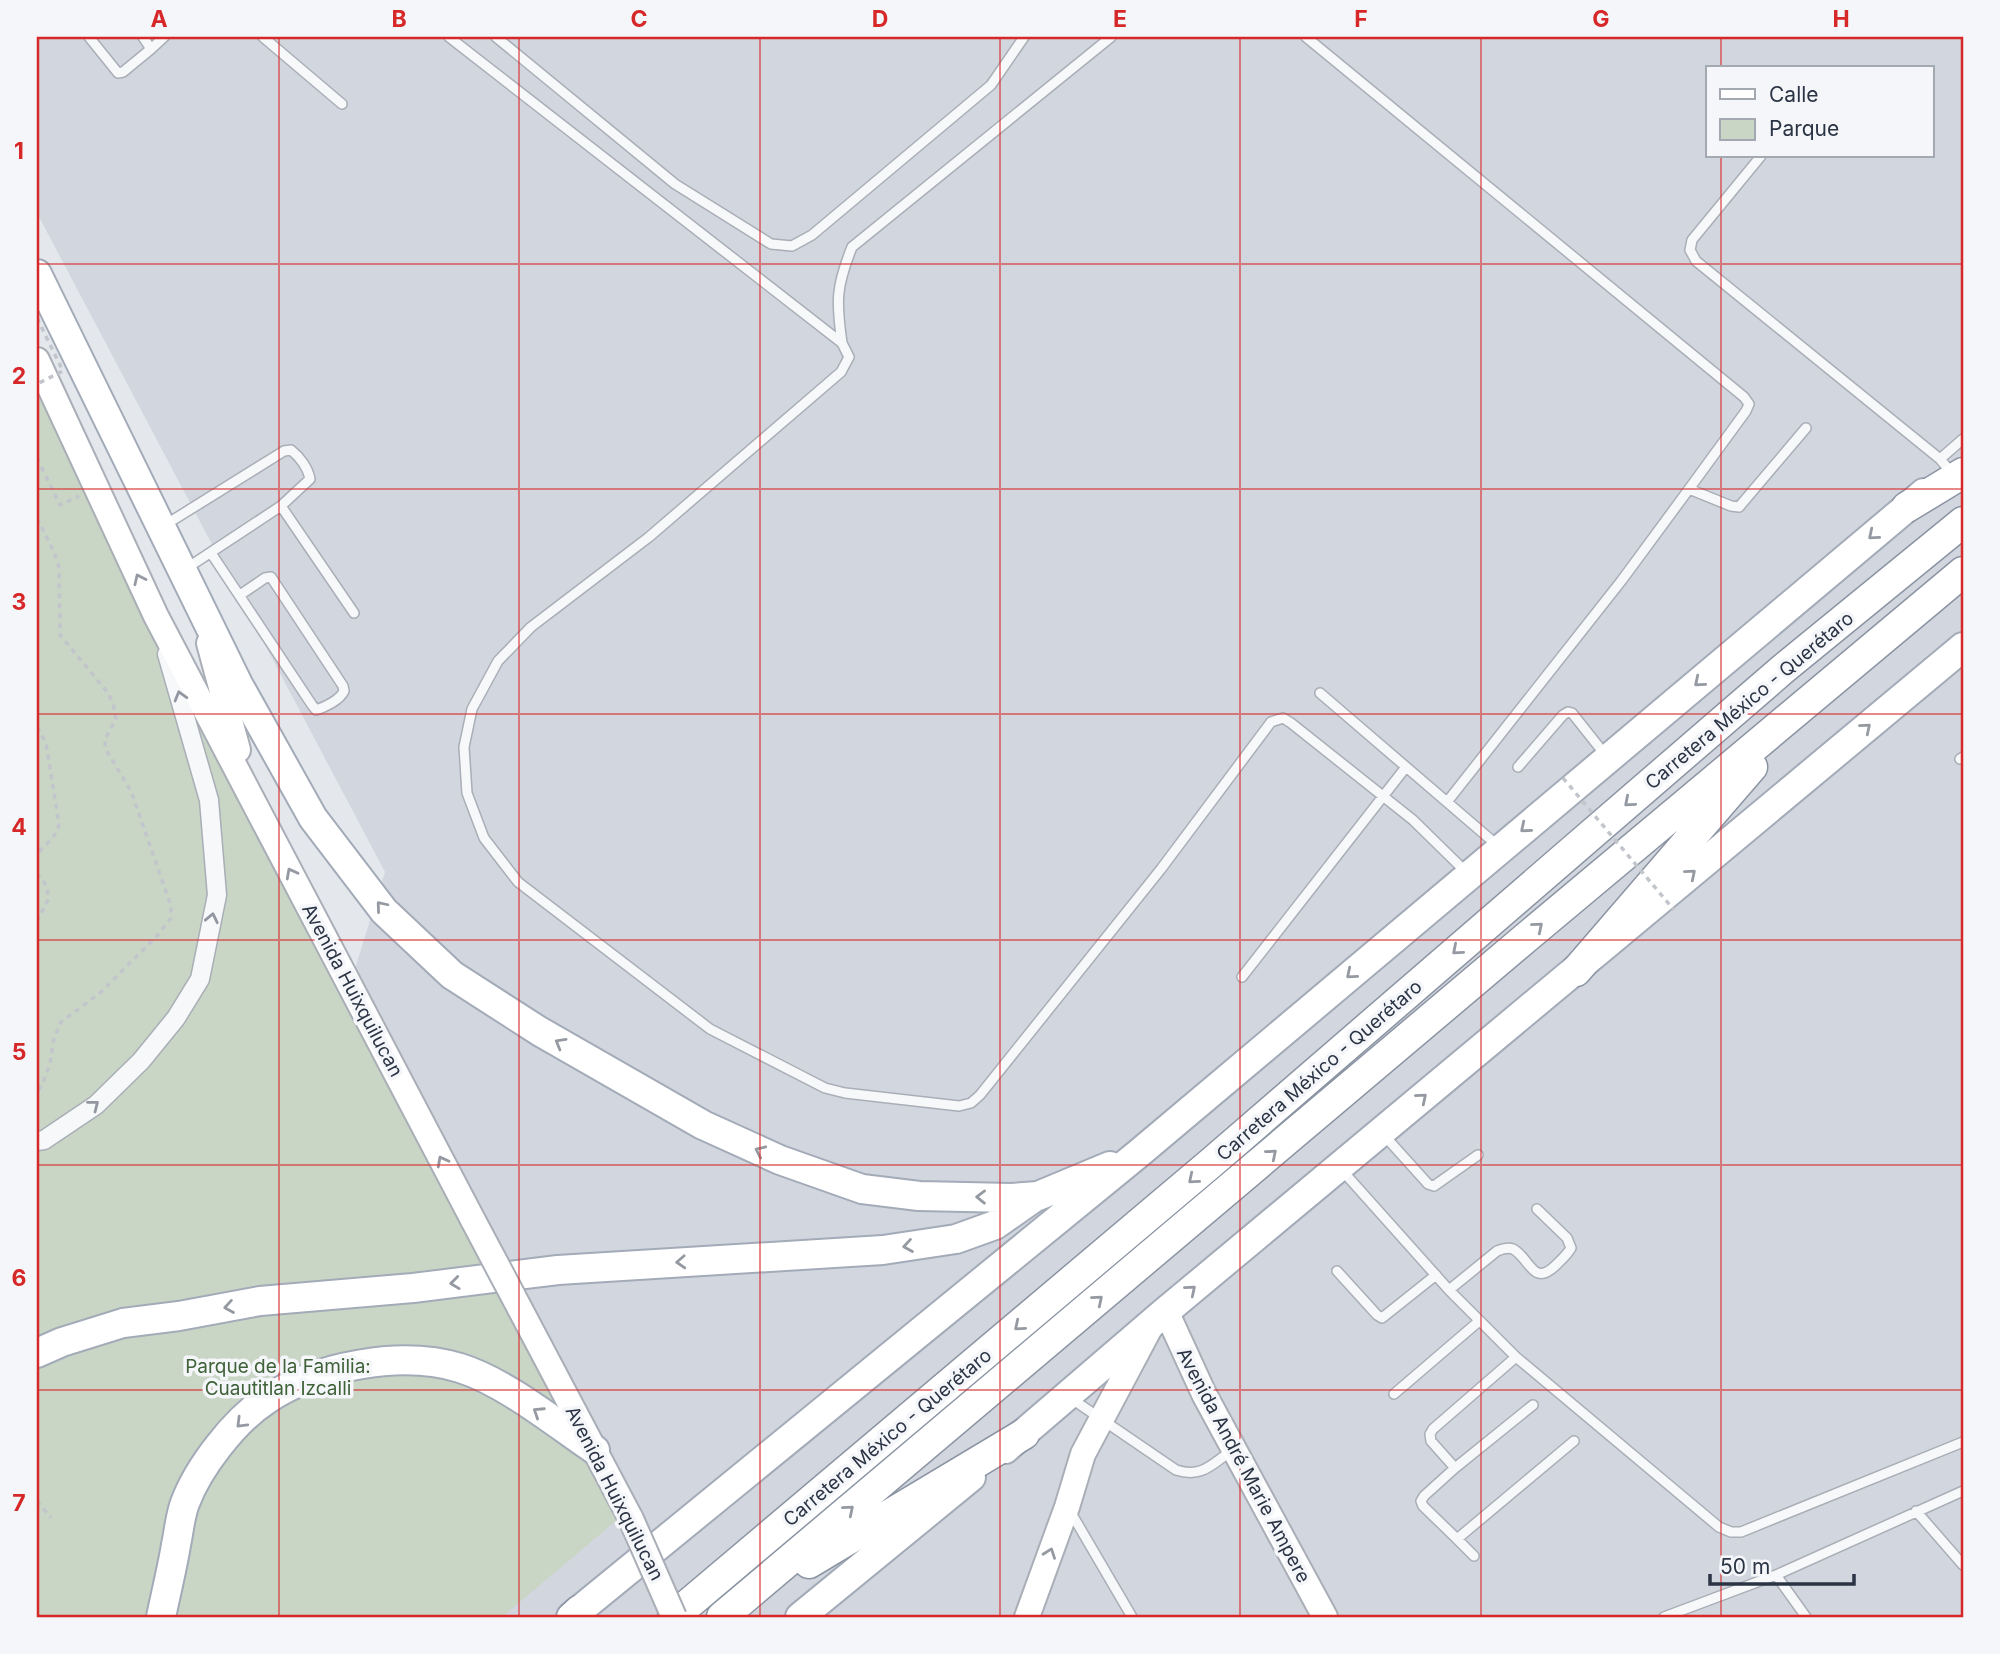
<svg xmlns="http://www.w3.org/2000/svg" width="2000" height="1654" font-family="Inter,sans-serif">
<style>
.built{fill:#d2d6de;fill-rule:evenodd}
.green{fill:#c9d6c5}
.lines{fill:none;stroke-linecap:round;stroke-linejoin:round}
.service-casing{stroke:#a9aeb7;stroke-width:12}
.minor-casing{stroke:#a9aeb7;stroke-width:21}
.secondary-casing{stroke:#a9aeb7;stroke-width:28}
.primary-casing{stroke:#a3abb8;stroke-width:32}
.trunk-casing{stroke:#8b94a3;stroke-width:33}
.path{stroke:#c2c5cb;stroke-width:3.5;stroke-dasharray:5 5;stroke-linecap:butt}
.service{stroke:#f7f8fa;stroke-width:9}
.minor{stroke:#f7f8fa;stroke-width:18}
.secondary{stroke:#fff;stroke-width:24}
.primary{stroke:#fff;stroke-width:28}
.trunk{stroke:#fff;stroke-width:30}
.secondary-bridge-casing{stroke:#a9aeb7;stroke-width:28;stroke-linecap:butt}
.path-bridge{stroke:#c2c5cb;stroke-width:3.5;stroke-dasharray:5 5;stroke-linecap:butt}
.secondary-bridge{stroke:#fff;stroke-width:24}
.oneway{stroke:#959aa2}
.oneway2{stroke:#9196a0}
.grid{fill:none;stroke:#d62828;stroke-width:2;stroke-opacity:0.55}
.labels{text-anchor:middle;stroke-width:7;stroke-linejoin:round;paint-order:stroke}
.street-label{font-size:19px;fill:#2b3445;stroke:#f4f6f9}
.park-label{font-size:19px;fill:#3f6138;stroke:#f4f6f9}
.neatline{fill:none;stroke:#d62828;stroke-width:2.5}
.grid-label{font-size:23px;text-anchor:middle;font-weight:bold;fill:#d62828}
</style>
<rect width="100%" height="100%" fill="#e4e7ec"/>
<path class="built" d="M37,37h1926v1580h-1809l231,-745 -348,-659zM1708,68h224v88h-224z"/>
<path class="green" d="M37,347l580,1173 -115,97h-465z"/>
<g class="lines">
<g class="service-casing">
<path id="service" d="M89,37l29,36 5,-1 28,-23 -8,-12
M263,37l79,67
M449,37l393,306 7,14 -8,15 -192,165 -118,90 -33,34 -26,48 -8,38 3,46 17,45 34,44 192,147 115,59 20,5 114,13 12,-3 9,-8 181,-226 110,-147 12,-4 8,5 122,97 54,53
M496,37l179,147 96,60 21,2 20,-11 179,-150 33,-48
M1306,37l438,360 5,7 -3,7 -57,78
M151,49l13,-12
M1761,156l-69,84 -2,10 6,11 244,198
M842,343c-6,-42 -6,-56 10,-96l259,-210
M1950,471l-10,-12 23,-20
M165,525l119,-74 7,-1c9,7 17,18 19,29l-29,27
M211,553l101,152 4,5c9,-3 24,-10 28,-19l-1,-5 -72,-109 -6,1 -25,17
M187,568l94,-62 73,107
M1320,693l177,152
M1960,759l3,-2
M1518,767l45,-52 5,-3 4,1 35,44
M1447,802l175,-222 67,-91 42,17 8,1 67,-79
M1242,977l164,-210
M1382,1133l46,51 6,2 44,-31
M1340,1168l109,122 67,67 203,170 12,5h10l222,-90
M1337,1271l40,44 5,3 54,-43
M1449,1290l48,-39c5,-2 11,-4 16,-2 17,9 20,39 43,16 6,-6 11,-10 15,-17l-4,-10 -30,-29
M1516,1357l-83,72 -3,5 1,7 24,27 78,-63
M1394,1394l84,-72
M1069,1397l107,73c26,8 35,-5 55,-19
M1455,1468l-31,28 -3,5 2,5 34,33 117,-98
M1070,1511l62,106
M1916,1511l47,54
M1457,1539l17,17
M1664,1617l112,-42
M1806,1617l-30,-42 187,-84"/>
</g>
<g class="minor-casing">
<path id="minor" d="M37,1141l7,-1 52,-35 45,-44 35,-43 24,-39 17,-84 -8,-95 -42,-146"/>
</g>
<g class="secondary-casing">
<path id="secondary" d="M37,360l119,256 318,606
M209,643l29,107
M519,1307l112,212
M1166,1311l38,83 121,223
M1027,1617l40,-110 16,-53 68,-128"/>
</g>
<g class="primary-casing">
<path id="primary" d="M37,274l201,410 75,134 71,93 68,64 87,56 164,94 77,35 82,29 57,7 92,2 27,-2 72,-30
M37,1353l25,-11 61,-19 56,-7 81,-15 153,-13 145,-18 325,-20 73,-11 39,-14 40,-28
M1005,1449l161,-138 797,-664
M161,1617c5,-24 11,-48 15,-72 3,-14 4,-29 9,-42 13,-35 49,-82 81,-103 50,-34 135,-50 194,-32 45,14 95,55 135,82
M571,1617l567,-463 786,-661
M800,1617l171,-140"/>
</g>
<g class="trunk-casing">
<path id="trunk" d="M1907,507l56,-34
M1576,971l176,-204
M809,1563l215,-129
M573,1617l6,-6
M673,1617l538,-454 572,-494 180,-147
M722,1617l806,-681 435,-364"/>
</g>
<path class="path" d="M37,458l23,47 19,-9
M37,518l17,34 5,15 1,68 49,59 4,10 3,15 -11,20v9l26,43 40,115v12l-14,18 -57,57 -39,29 -7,16 -4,26 -8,21 -5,7
M37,727l9,16 13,81c-2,14 -15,20 -22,31
M37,873l9,12 3,13 -12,23
M37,1501l14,17"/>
<use href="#service" class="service"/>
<use href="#minor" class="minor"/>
<use href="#secondary" class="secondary"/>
<use href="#primary" class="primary"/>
<use href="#trunk" class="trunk"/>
<g class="secondary-bridge-casing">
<path id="secondary-bridge" d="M474,1222l45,85
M631,1519l43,98"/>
</g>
<path class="path-bridge" d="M37,318l26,53 -26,13
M1563,778l111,132"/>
<use href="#secondary-bridge" class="secondary-bridge"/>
</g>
<defs><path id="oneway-chevron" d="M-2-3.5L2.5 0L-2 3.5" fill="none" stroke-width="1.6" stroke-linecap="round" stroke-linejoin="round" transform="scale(1.75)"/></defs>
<g class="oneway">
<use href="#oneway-chevron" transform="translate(1873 535) rotate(140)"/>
<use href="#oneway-chevron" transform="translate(139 579) rotate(-115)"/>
<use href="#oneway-chevron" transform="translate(1699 682) rotate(140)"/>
<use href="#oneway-chevron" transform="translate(1866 728) rotate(-40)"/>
<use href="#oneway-chevron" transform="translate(1629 802) rotate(139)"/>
<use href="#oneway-chevron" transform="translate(1525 828) rotate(140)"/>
<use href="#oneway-chevron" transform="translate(291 873) rotate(-118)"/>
<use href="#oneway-chevron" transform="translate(1691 874) rotate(-40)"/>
<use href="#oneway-chevron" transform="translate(381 906) rotate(-130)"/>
<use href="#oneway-chevron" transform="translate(1538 927) rotate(-40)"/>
<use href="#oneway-chevron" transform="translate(1457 950) rotate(139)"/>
<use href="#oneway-chevron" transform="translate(1351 974) rotate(140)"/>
<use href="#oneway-chevron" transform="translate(560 1043) rotate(-150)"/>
<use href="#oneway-chevron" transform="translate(1422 1098) rotate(-40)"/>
<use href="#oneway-chevron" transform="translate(760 1151) rotate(-155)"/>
<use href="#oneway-chevron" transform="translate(1272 1154) rotate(-40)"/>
<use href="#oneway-chevron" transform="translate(442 1161) rotate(-118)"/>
<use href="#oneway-chevron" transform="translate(1193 1179) rotate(140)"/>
<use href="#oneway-chevron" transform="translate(981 1197) rotate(-179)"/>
<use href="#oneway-chevron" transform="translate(908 1246) rotate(171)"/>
<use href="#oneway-chevron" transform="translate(681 1262) rotate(177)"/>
<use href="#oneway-chevron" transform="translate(455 1283) rotate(173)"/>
<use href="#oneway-chevron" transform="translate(1191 1290) rotate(-40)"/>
<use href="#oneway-chevron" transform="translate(1098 1300) rotate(-40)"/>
<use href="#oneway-chevron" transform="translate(229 1307) rotate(170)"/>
<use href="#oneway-chevron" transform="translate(1019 1326) rotate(140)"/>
<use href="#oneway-chevron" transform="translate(538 1412) rotate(-147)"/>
<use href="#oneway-chevron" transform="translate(241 1423) rotate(135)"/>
<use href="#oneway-chevron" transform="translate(849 1510) rotate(-40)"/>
<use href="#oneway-chevron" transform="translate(1050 1553) rotate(-70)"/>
</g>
<g class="oneway2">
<use href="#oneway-chevron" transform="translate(180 696) rotate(-106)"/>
<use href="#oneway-chevron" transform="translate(212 918) rotate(-78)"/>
<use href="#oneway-chevron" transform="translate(94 1105) rotate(-38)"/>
</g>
<path class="grid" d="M279,37v1580M519,37v1580M760,37v1580M1000,37v1580M1240,37v1580M1481,37v1580M1721,37v31M1721,156v1461M37,264h1926M37,489h1926M37,714h1926M37,940h1926M37,1165h1926M37,1390h1926"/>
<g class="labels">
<g class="street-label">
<text transform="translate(1749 700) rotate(-40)" y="7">Carretera México - Querétaro</text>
<text transform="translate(353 990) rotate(62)" y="7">Avenida Huixquilucan</text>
<text transform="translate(1319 1070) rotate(-41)" y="7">Carretera México - Querétaro</text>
<text transform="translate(887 1437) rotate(-40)" y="7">Carretera México - Querétaro</text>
<text transform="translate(1244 1465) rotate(62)" y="7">Avenida André Marie Ampere</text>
<text transform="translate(615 1493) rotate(63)" y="7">Avenida Huixquilucan</text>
</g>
<g class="park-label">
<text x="278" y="1373">Parque de la Familia:<tspan x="278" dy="22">Cuautitlan Izcalli</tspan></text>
</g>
</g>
<rect width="2000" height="1654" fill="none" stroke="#f4f6f9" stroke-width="77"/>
<rect x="1706" y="66" width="228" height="91" fill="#f4f6f9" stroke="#a4a8b1" stroke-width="2"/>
<rect x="1720" y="89" width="35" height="10" fill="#ffffff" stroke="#a4a8b1" stroke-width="2"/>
<text x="1769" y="102" font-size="21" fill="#2b3445">Calle</text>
<rect x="1720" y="119" width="35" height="21" fill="#c9d6c5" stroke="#a4a8b1" stroke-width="2"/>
<text x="1769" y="136" font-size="21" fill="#2b3445">Parque</text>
<path d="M1710 1574v10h144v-10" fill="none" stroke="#2b3445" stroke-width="3.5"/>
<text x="1720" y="1574" font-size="21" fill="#2b3445" stroke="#f4f6f9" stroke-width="5" paint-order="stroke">50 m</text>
<rect x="38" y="38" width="1924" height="1578" class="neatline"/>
<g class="grid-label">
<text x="159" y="27">A</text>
<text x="399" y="27">B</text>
<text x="639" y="27">C</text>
<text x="880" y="27">D</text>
<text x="1120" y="27">E</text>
<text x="1361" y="27">F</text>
<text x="1601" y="27">G</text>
<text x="1841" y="27">H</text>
<text x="19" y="159">1</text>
<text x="19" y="384">2</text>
<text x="19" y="610">3</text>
<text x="19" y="835">4</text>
<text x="19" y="1060">5</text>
<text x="19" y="1286">6</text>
<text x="19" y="1511">7</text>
</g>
</svg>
